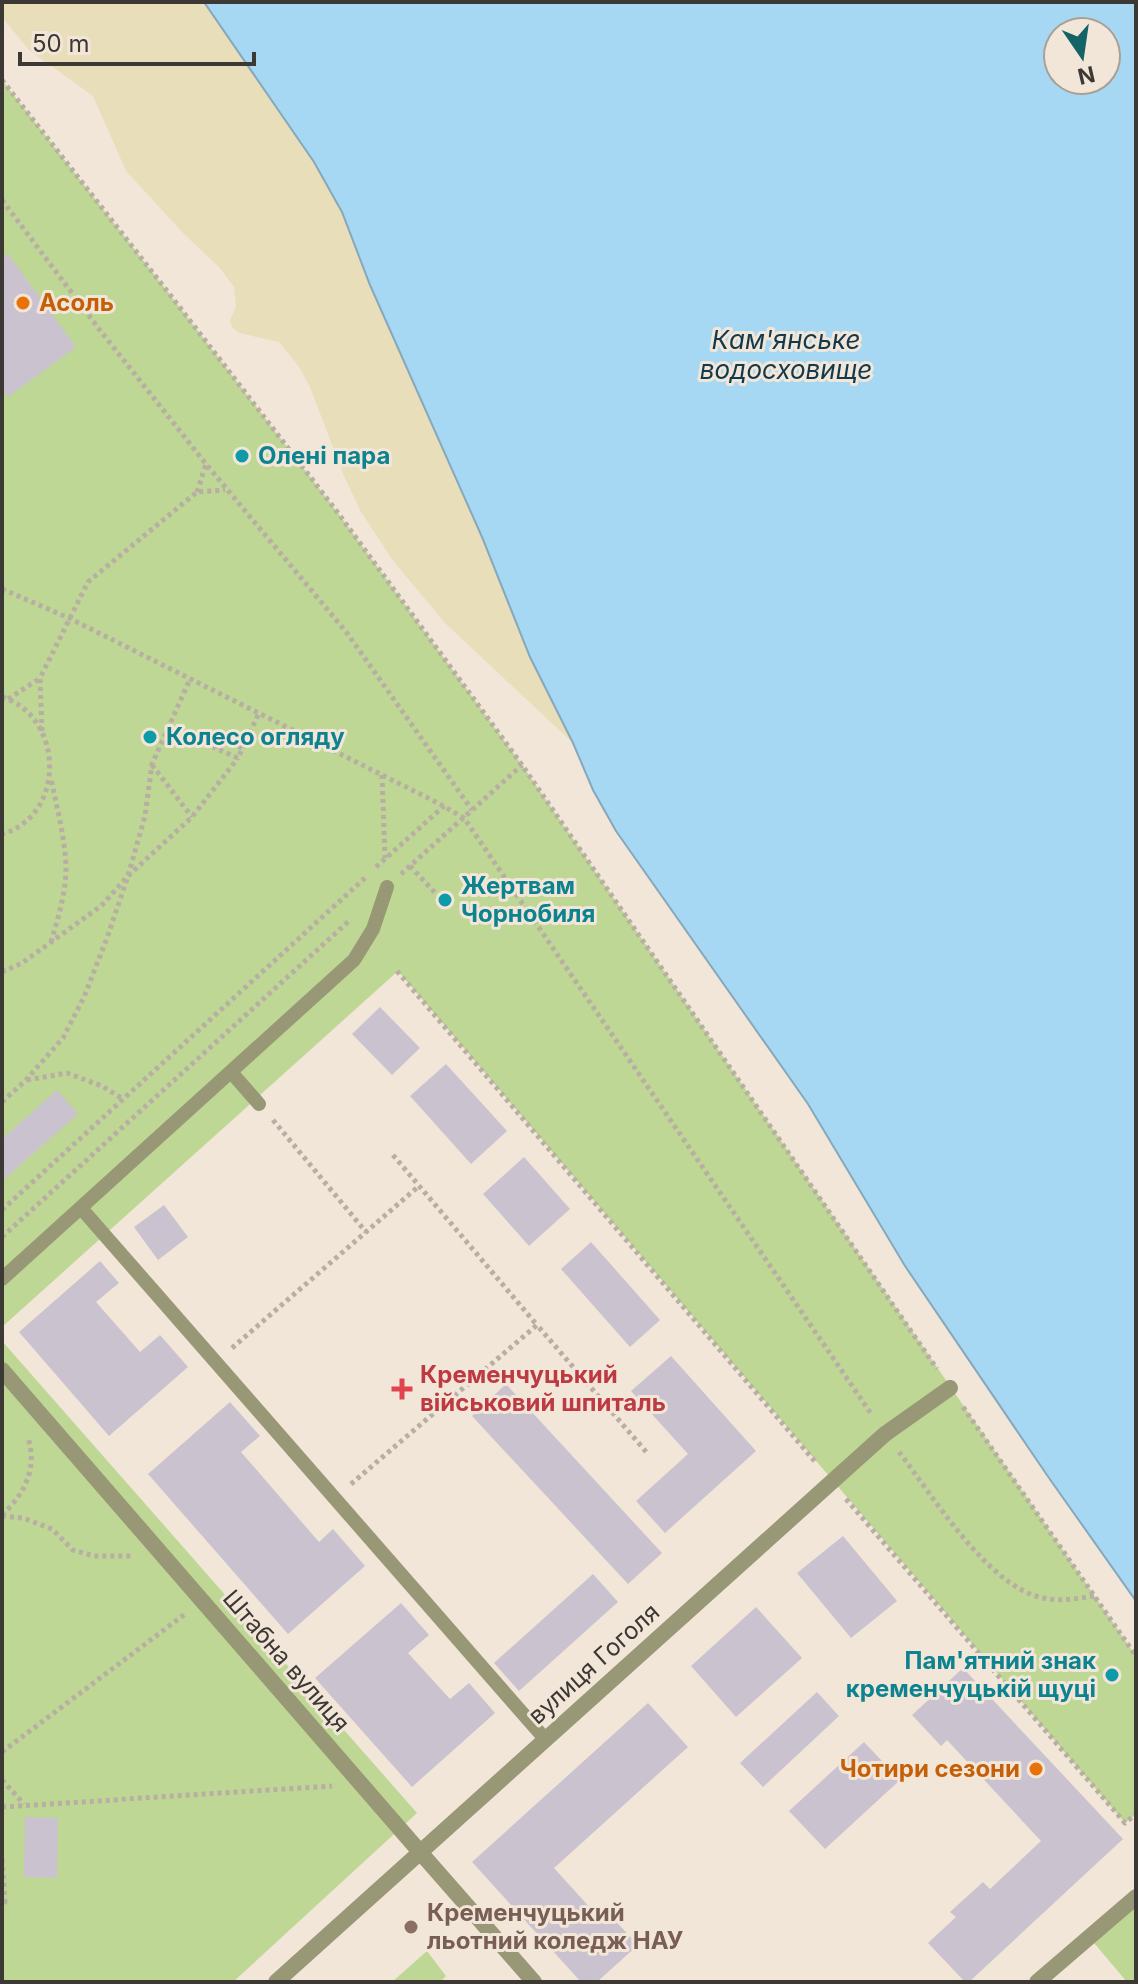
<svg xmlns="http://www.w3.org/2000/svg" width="1138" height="1984" font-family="Inter,sans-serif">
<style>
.green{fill:#bed794}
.sand{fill:#e8deb9}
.water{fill:#a6d8f4;stroke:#86a8ba;stroke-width:2;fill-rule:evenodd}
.building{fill:#cbc2d0}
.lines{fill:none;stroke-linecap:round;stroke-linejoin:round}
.path{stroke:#b8aea4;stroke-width:5;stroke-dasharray:4 4;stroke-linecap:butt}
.service{stroke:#999876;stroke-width:14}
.pedestrian{stroke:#999876;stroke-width:16}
.minor{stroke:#999876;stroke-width:16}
.food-dot{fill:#e8710a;stroke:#f2e6d9;stroke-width:3}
.culture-dot{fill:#0f9aa8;stroke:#f2e6d9;stroke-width:3}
.health-dot{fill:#e0444e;stroke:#f2e6d9;stroke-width:3}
.education-dot{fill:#8d6e63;stroke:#f2e6d9;stroke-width:3}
.labels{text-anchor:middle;stroke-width:6;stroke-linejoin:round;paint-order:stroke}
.food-label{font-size:24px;font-weight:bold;fill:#c56008;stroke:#f2e6d9;text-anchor:start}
.culture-label{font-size:24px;font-weight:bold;fill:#0d838f;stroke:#f2e6d9;text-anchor:start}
.health-label{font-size:24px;font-weight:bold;fill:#be3a42;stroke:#f2e6d9;text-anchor:start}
.street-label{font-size:24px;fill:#3c3833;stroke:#f2e6d9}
.education-label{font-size:24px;font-weight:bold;fill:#785e54;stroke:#f2e6d9;text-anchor:start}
.water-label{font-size:26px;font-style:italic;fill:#12394c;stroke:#f2e6d9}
</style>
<rect width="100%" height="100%" fill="#f2e6d9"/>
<path class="green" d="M2,80l169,216 167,217 184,252 614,891v158l-11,9 -727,-852 -396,356z
M2,1341l415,472 -184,169h-231z
M1136,1896v86h-9l-38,-45z
M427,1951l19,25 -6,6h-48z"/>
<path class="sand" d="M2,2h202l110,160 28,50 28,73 112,252 48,120 43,86 -128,-120 -51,-61 -33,-50 -17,-36 -34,-89 -10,-19 -21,-26 -40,-9 -7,-6 -2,-7 6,-13 -2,-20 -15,-20 -35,-33 -58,-63 -33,-75 -64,-46 -27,-33z"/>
<path class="water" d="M204,2h932v1599l-87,-123 -144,-212 -97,-162 -192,-273 -23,-41 -20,-47 -43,-86 -48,-120 -112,-252 -28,-73 -28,-50zM1058,32h48v48h-48z"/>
<path class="building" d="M8,254l68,93 -68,50 -6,-7v-132z
M380,1007l40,41 -28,27 -40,-41z
M446,1064l61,67 -36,33 -61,-68z
M57,1090l21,24 -76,67v-42z
M524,1157l46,52 -41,37 -46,-52z
M164,1205l24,32 -30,23 -24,-33z
M591,1242l69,78 -30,27 -69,-78z
M100,1261l19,22 -23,19 44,50 20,-17 28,32 -79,69 -90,-104z
M671,1356l85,95 -91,82 -29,-32 52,-47 -57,-63z
M506,1384l156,169 -34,31 -156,-168z
M230,1402l30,34 -19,16 78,90 14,-13 32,37 -77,68 -140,-160z
M843,1536l54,65 -46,37 -54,-65z
M593,1574l25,28 -99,89 -25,-28z
M401,1603l28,32 -21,18 42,46 19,-16 26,30 -83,74 -97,-109z
M756,1607l46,51 -66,59 -45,-51z
M963,1668l160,171 -154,143h-4l-37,-39 28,-26 -6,-5 33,-30 7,7 51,-48 -94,-101 -6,6 -29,-31z
M817,1692l22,24 -76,71 -23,-24z
M648,1703l40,44 -134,121 49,54 7,-7 28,30 -41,37h-16l-109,-120z
M864,1742l36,38 -75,69 -36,-38z
M25,1817l33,1 -1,60 -33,-1z"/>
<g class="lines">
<path class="path" d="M2,80l169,216 167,217 184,252 415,604
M2,200l97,129 107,135 141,169 125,177
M197,492l9,-28
M2,589l67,29 369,185 26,15 408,597
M2,697c63,20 64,119 0,137
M8,699l31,-20
M42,731l-2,-53 48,-96 109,-90 28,-2
M242,748l-22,-10 -5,10 23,10 21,-45
M152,765l40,52
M382,775l3,83
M410,866l29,31
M376,867l68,-61
M401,874l121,-109
M51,942c7,-24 15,-49 15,-75 -1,-29 -9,-59 -15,-88
M397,971l420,493
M2,972l20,-9 79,-57 27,-30 64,-59 46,-59
M27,1080l40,-7 35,13 21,13
M2,1102l24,-22 37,-42 21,-41 23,-59 21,-62 17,-60 7,-52 38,-85
M273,1120l93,112
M393,1155l144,170
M2,1210l364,-333
M2,1237l347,-316
M232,1348l187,-162
M963,1407l173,249
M899,1452c33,43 87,131 140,145 19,5 36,2 55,-1
M351,1484l186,-159 111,129
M846,1499l279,324 11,-9
M2,1515c22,-20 36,-47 26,-77
M2,1516l21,2 29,11 21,21 21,6h40
M2,1752l183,-138
M2,1780l22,24
M2,1807l330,-21
M2,1859l3,43h-3"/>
<path class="service" d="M231,1072l28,32
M81,1208l465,532
M2,1279l352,-319 19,-31 14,-42"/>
<path class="pedestrian" d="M2,1370l418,482"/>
<path class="minor" d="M420,1852l114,130
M276,1982l609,-548 65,-46
M1037,1982l99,-85"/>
</g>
<g class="food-dot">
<circle cx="23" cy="303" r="8"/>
<circle cx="1036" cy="1769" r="8"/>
</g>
<g class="culture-dot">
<circle cx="242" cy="456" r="8"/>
<circle cx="150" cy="737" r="8"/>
<circle cx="445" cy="900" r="8"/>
<circle cx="1112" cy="1675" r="8"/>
</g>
<path class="health-dot" d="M398 1377h8v8h8v8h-8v8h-8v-8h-8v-8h8z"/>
<circle class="education-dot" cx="411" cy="1927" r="8"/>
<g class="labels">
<g class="food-label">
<text x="39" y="311">Асоль</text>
<text x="1020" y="1777" text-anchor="end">Чотири сезони</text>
</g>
<g class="culture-label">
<text x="258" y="464">Олені пара</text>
<text x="166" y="745">Колесо огляду</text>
<text x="461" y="894">Жертвам<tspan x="461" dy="28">Чорнобиля</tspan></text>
<text x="1096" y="1669" text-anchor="end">Пам'ятний знак<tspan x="1096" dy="28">кременчуцькій щуці</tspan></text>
</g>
<g class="health-label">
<text x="420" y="1383">Кременчуцький<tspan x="420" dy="28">військовий шпиталь</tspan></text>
</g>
<g class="street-label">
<text transform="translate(286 1661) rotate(49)" y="8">Штабна вулиця</text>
<text transform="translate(594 1664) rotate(-42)" y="8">вулиця Гоголя</text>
</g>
<g class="education-label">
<text x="427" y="1921">Кременчуцький<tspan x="427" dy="28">льотний коледж НАУ</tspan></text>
</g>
<g class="water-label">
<text x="786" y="349">Кам'янське<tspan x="786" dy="30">водосховище</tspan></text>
</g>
</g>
<rect width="1138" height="1984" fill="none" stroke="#3c3833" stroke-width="8"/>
<g transform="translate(1082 56) rotate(167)"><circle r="38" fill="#f2e6d9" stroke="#a9a097" stroke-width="2"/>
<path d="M0-6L14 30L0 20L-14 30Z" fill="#146467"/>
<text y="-12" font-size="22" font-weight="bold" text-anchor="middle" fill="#3c3833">N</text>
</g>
<path d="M20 52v12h234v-12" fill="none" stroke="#3c3833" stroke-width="4"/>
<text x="32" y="52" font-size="24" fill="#3c3833" stroke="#f2e6d9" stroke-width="6" paint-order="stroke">50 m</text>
</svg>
